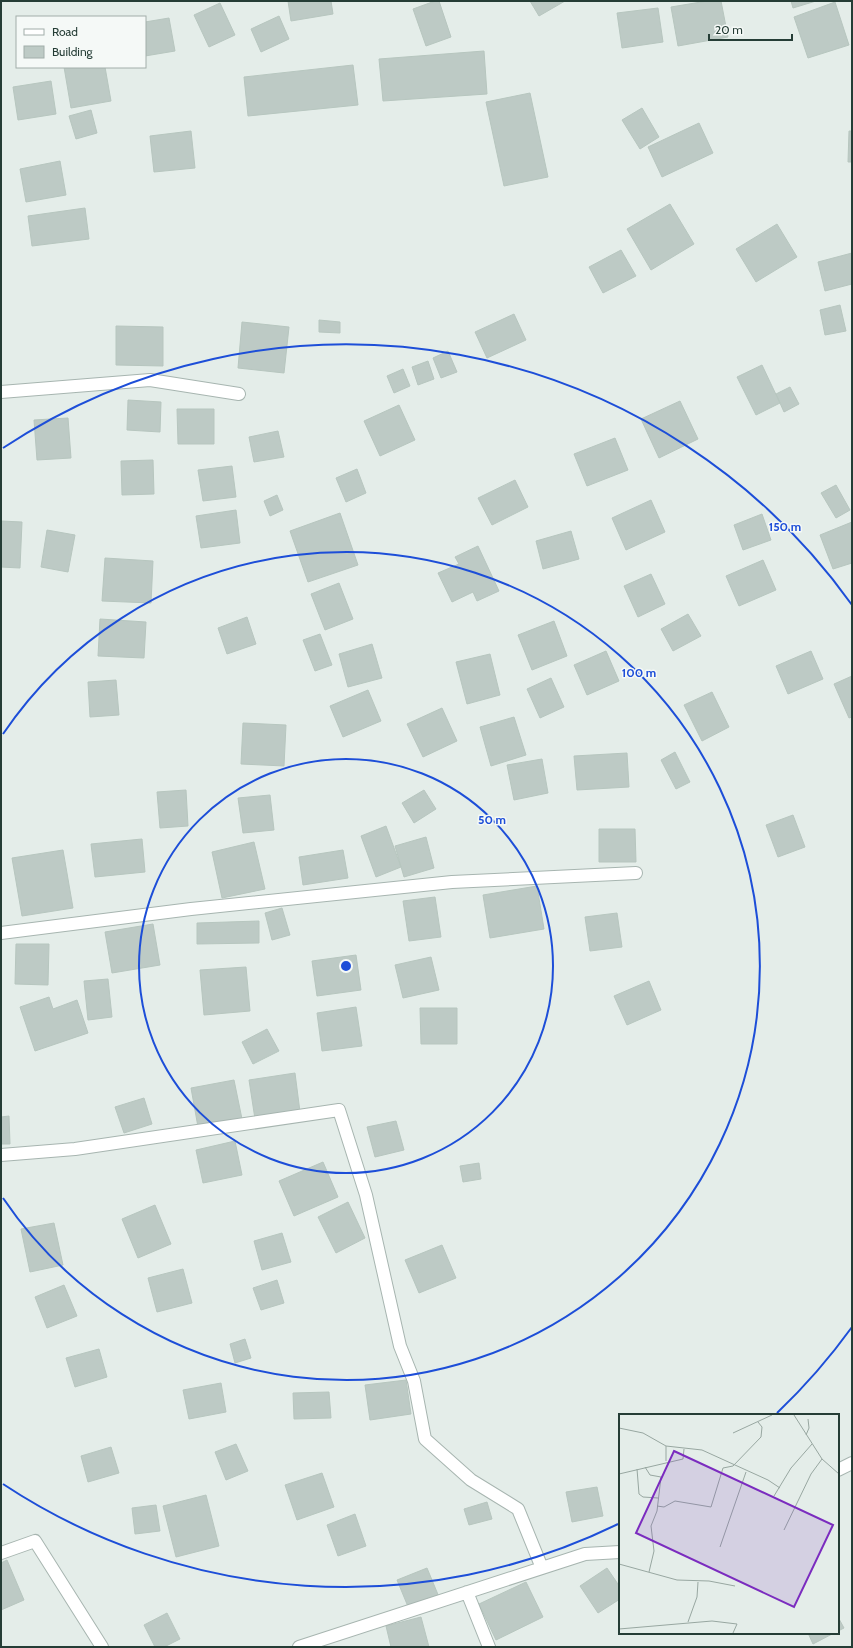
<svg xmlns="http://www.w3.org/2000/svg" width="853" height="1648" font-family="Cabin,sans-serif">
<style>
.building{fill:#bdcac5;stroke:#b7c6bf}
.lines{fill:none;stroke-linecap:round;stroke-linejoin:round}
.minor-casing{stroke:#a7b5b0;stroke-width:14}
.minor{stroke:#fff;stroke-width:12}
.ring{fill:none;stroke:#1d4ed8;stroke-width:2}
.inset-road{fill:none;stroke:#98a7a1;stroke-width:1}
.view{fill:#7b2cbf;fill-opacity:0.15;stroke:#7b2cbf;stroke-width:2}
.inset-edge{fill:none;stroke:#253d36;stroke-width:2}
.centre{fill:#1d4ed8;stroke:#f5f9f7;stroke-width:2}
.ring-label{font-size:12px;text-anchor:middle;font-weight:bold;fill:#1d4ed8;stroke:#f5f9f7;stroke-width:3;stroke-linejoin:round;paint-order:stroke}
</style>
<rect width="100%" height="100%" fill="#e4ede9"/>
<path class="building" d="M288,1h43l2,13 -42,7z
M435,1h4l12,36 -25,9 -13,-37z
M530,1h35l-26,15z
M707,1h14l7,36 -50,9 -7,-39z
M791,1h25l-23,7z
M835,2l14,43 -41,13 -14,-41z
M220,3l15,32 -26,12 -15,-32z
M658,8l5,34 -41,6 -5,-35z
M279,16l10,23 -28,13 -10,-23z
M169,18l6,33 -30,5v-34z
M484,51l3,43 -104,7 -4,-42z
M353,65l5,40 -110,11 -4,-39z
M64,67h41l6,34 -40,7z
M51,81l5,33 -38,6 -5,-33z
M530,93l18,84 -44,9 -18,-84z
M642,108l17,29 -19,12 -18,-29z
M91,110l6,23 -21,6 -7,-23z
M699,123l14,30 -51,24 -14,-30z
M191,131l4,37 -41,4 -4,-36z
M849,131h3v31h-4z
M60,161l6,34 -40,7 -6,-33z
M670,204l24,40 -43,26 -24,-41z
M85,208l4,31 -57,7 -4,-30z
M777,224l20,33 -41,25 -20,-33z
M621,250l15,26 -33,17 -14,-26z
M852,253v31l-27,7 -7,-29z
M840,305l6,26 -21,4 -5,-25z
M514,314l12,26 -39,18 -12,-26z
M319,320l21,2v11l-21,-1z
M242,322l47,5 -5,46 -46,-5z
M116,326l47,1v39l-47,-1z
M448,351l9,21 -16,6 -8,-20z
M428,361l6,18 -16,6 -6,-18z
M762,365l18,38 -24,12 -19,-38z
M403,369l7,17 -16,7 -7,-17z
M790,387l9,17 -15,8 -8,-18z
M128,400l33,2 -1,30 -33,-2z
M680,401l18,38 -39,19 -18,-39z
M399,405l16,35 -35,16 -16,-35z
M177,409h37v35h-36z
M68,418l3,40 -34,2 -3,-40z
M278,431l6,26 -30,5 -5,-25z
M615,438l13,32 -41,16 -13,-32z
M153,460l1,34 -32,1 -1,-34z
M232,466l4,31 -33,4 -5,-31z
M357,469l9,24 -20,9 -10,-24z
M515,480l13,27 -36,18 -14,-27z
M836,485l14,25 -14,8 -15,-25z
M277,495l6,15 -13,6 -6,-15z
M651,500l14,32 -39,18 -14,-32z
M236,510l4,33 -39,5 -5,-32z
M340,513l18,52 -50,17 -18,-51z
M762,514l9,26 -28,10 -9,-25z
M1,521l21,1 -2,46 -19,-1z
M852,522v41l-19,6 -13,-34z
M47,530l28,5 -7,37 -27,-5z
M571,531l8,28 -36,10 -7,-28z
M478,546l21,45 -22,10 -4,-9 -21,10 -14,-29 21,-9 -4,-7z
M105,558l48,3 -2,42 -49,-2z
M763,560l13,30 -37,16 -13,-30z
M651,574l14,30 -27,13 -14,-31z
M339,583l14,36 -28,11 -14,-36z
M688,614l13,22 -28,15 -12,-22z
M247,617l9,27 -29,10 -9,-26z
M100,619l46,3 -2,36 -46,-2z
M554,621l13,35 -35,14 -14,-35z
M320,634l12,31 -17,6 -12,-31z
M372,644l10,34 -34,9 -9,-33z
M606,651l13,30 -32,14 -13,-30z
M811,651l12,28 -35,15 -12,-28z
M490,654l10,41 -33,9 -11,-42z
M852,676v41l-3,1 -15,-34z
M551,678l13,29 -24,11 -13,-29z
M116,680l3,35 -29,2 -2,-35z
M368,690l13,31 -38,16 -13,-31z
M712,692l17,35 -27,14 -18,-36z
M442,708l15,33 -34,16 -16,-33z
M514,717l12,38 -35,11 -11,-39z
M243,723l43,2 -2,41 -43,-2z
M675,752l15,30 -14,7 -15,-29z
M627,753l2,34 -52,3 -3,-34z
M542,759l6,34 -34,7 -7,-35z
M186,790l2,36 -28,2 -3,-36z
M424,790l12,19 -22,14 -12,-20z
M270,795l4,35 -31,3 -5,-35z
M793,815l12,32 -27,10 -12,-32z
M386,826l15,41 -25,10 -15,-41z
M599,829h36l1,33h-37z
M426,837l8,31 -30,9 -9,-31z
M142,839l3,33 -50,5 -4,-33z
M254,842l11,47 -43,9 -10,-46z
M63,850l10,58 -51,8 -10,-58z
M343,850l5,28 -45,7 -4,-28z
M537,886l7,43 -54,9 -7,-43z
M435,897l6,40 -32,4 -6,-40z
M282,908l8,27 -18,5 -7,-27z
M617,913l5,34 -32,4 -5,-34z
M259,921v22l-62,1v-21z
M153,924l7,41 -48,8 -7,-41z
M16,944h33l-1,41 -33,-1z
M356,955l5,35 -44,6 -5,-35z
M431,957l8,33 -36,8 -8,-33z
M246,967l4,44 -46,4 -4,-45z
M108,979l4,38 -24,3 -4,-39z
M649,981l12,29 -34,15 -13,-29z
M49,997l4,12 24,-9 11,33 -53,18 -15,-44z
M356,1007l6,39 -40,5 -5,-38z
M420,1008h37v36h-36z
M267,1029l12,22 -26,13 -11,-22z
M295,1073l5,39 -45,7 -6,-39z
M234,1080l8,39 -44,8 -7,-39z
M144,1098l8,26 -28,9 -9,-26z
M9,1116l1,28h-9v-27z
M396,1121l8,29 -29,7 -8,-30z
M235,1141l7,34 -39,8 -7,-33z
M323,1162l15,35 -44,19 -15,-35z
M479,1163l2,16 -18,3 -3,-16z
M348,1202l17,36 -29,15 -18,-36z
M155,1205l16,39 -33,14 -16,-39z
M54,1223l9,42 -33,7 -9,-43z
M282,1233l9,29 -29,8 -8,-29z
M442,1245l14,33 -37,15 -14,-33z
M183,1269l9,34 -35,9 -9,-34z
M277,1280l7,23 -23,7 -8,-22z
M64,1285l13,31 -30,12 -12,-31z
M245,1339l6,19 -16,5 -5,-19z
M99,1349l8,28 -32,10 -9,-29z
M406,1380l5,34 -41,6 -5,-35z
M221,1383l5,29 -37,7 -6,-29z
M329,1392l2,26 -37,1 -1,-26z
M236,1444l12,27 -22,9 -11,-28z
M111,1447l8,26 -31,9 -7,-26z
M322,1473l12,34 -37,13 -12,-35z
M597,1487l6,29 -31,6 -6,-30z
M206,1495l13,51 -43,11 -13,-51z
M487,1502l5,17 -23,6 -5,-16z
M156,1505l4,26 -25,3 -3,-26z
M355,1514l11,32 -28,10 -11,-31z
M7,1560l17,40 -23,10v-47z
M427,1568l12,29 -30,12 -12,-29z
M607,1568l13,19v12l-22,14 -18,-27z
M526,1582l17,35 -47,23 -17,-36z
M167,1613l13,26 -16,8h-9l-11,-22z
M421,1617l8,30h-38l-5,-21z
M838,1617l6,11 -6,3z
M808,1633h26l-21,11z"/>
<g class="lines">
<g class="minor-casing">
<path id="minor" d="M1,392l149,-12 89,14
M1,933l190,-24 261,-27 184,-9
M1,1155l74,-6 264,-39 27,85 34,151 14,35 11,58 46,41 47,29 24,59
M838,1470l14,-7
M1,1553l34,-12 67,106
M467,1592l22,55
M299,1647l286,-93 35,-2"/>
</g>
<use href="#minor" class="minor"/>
</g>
<g class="ring">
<circle cx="346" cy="966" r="207"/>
<path d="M3 734A414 414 0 1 1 3 1198"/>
<path d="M852 1327A621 621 0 0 1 777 1413M618 1524A621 621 0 0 1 3 1484M3 448A621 621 0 0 1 852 605"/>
</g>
<g transform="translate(619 1414)">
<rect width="220" height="220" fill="#e4ede9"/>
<path class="inset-road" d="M175,1l28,44 17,15M0,14l24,5 23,13 36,4 66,30 12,8M114,19l39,-18M187,21l3,-7 -1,-9M47,47v-15M26,53l5,8 11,2 -4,34 -6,15 3,25 -5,21M18,55l2,25 4,3 15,1M0,60l64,-15 1,-10M155,82l17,-28 21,-24M38,92l7,1 11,-6 36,6 12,-39 10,-2 28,-29 1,-10 -4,-5M165,116l27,-56 11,-15M101,133l26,-75M0,150l58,16 32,1 26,5M69,208l9,-25 1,-15M0,215l93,-8 25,3 -4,9"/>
<path class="view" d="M55,37l159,74 -39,82 -158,-74z"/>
<rect width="220" height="220" class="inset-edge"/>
</g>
<circle cx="346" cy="966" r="6" class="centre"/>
<g class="ring-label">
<text x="785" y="531">150 m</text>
<text x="639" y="677">100 m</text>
<text x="492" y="824">50 m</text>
</g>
<rect width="853" height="1648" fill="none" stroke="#253d36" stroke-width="4"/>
<rect x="16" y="16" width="130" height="52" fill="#f5f9f7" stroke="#a2aeaa"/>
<rect x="24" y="29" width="20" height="6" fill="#ffffff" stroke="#a2aeaa"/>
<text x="52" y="36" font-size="12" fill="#253d36">Road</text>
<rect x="24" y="46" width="20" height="12" fill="#bdcac5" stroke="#a2aeaa"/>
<text x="52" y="56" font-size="12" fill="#253d36">Building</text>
<path d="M709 34v6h83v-6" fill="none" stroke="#253d36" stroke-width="2"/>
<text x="715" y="34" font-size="12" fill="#253d36" stroke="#f5f9f7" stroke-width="3" paint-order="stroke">20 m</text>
</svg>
